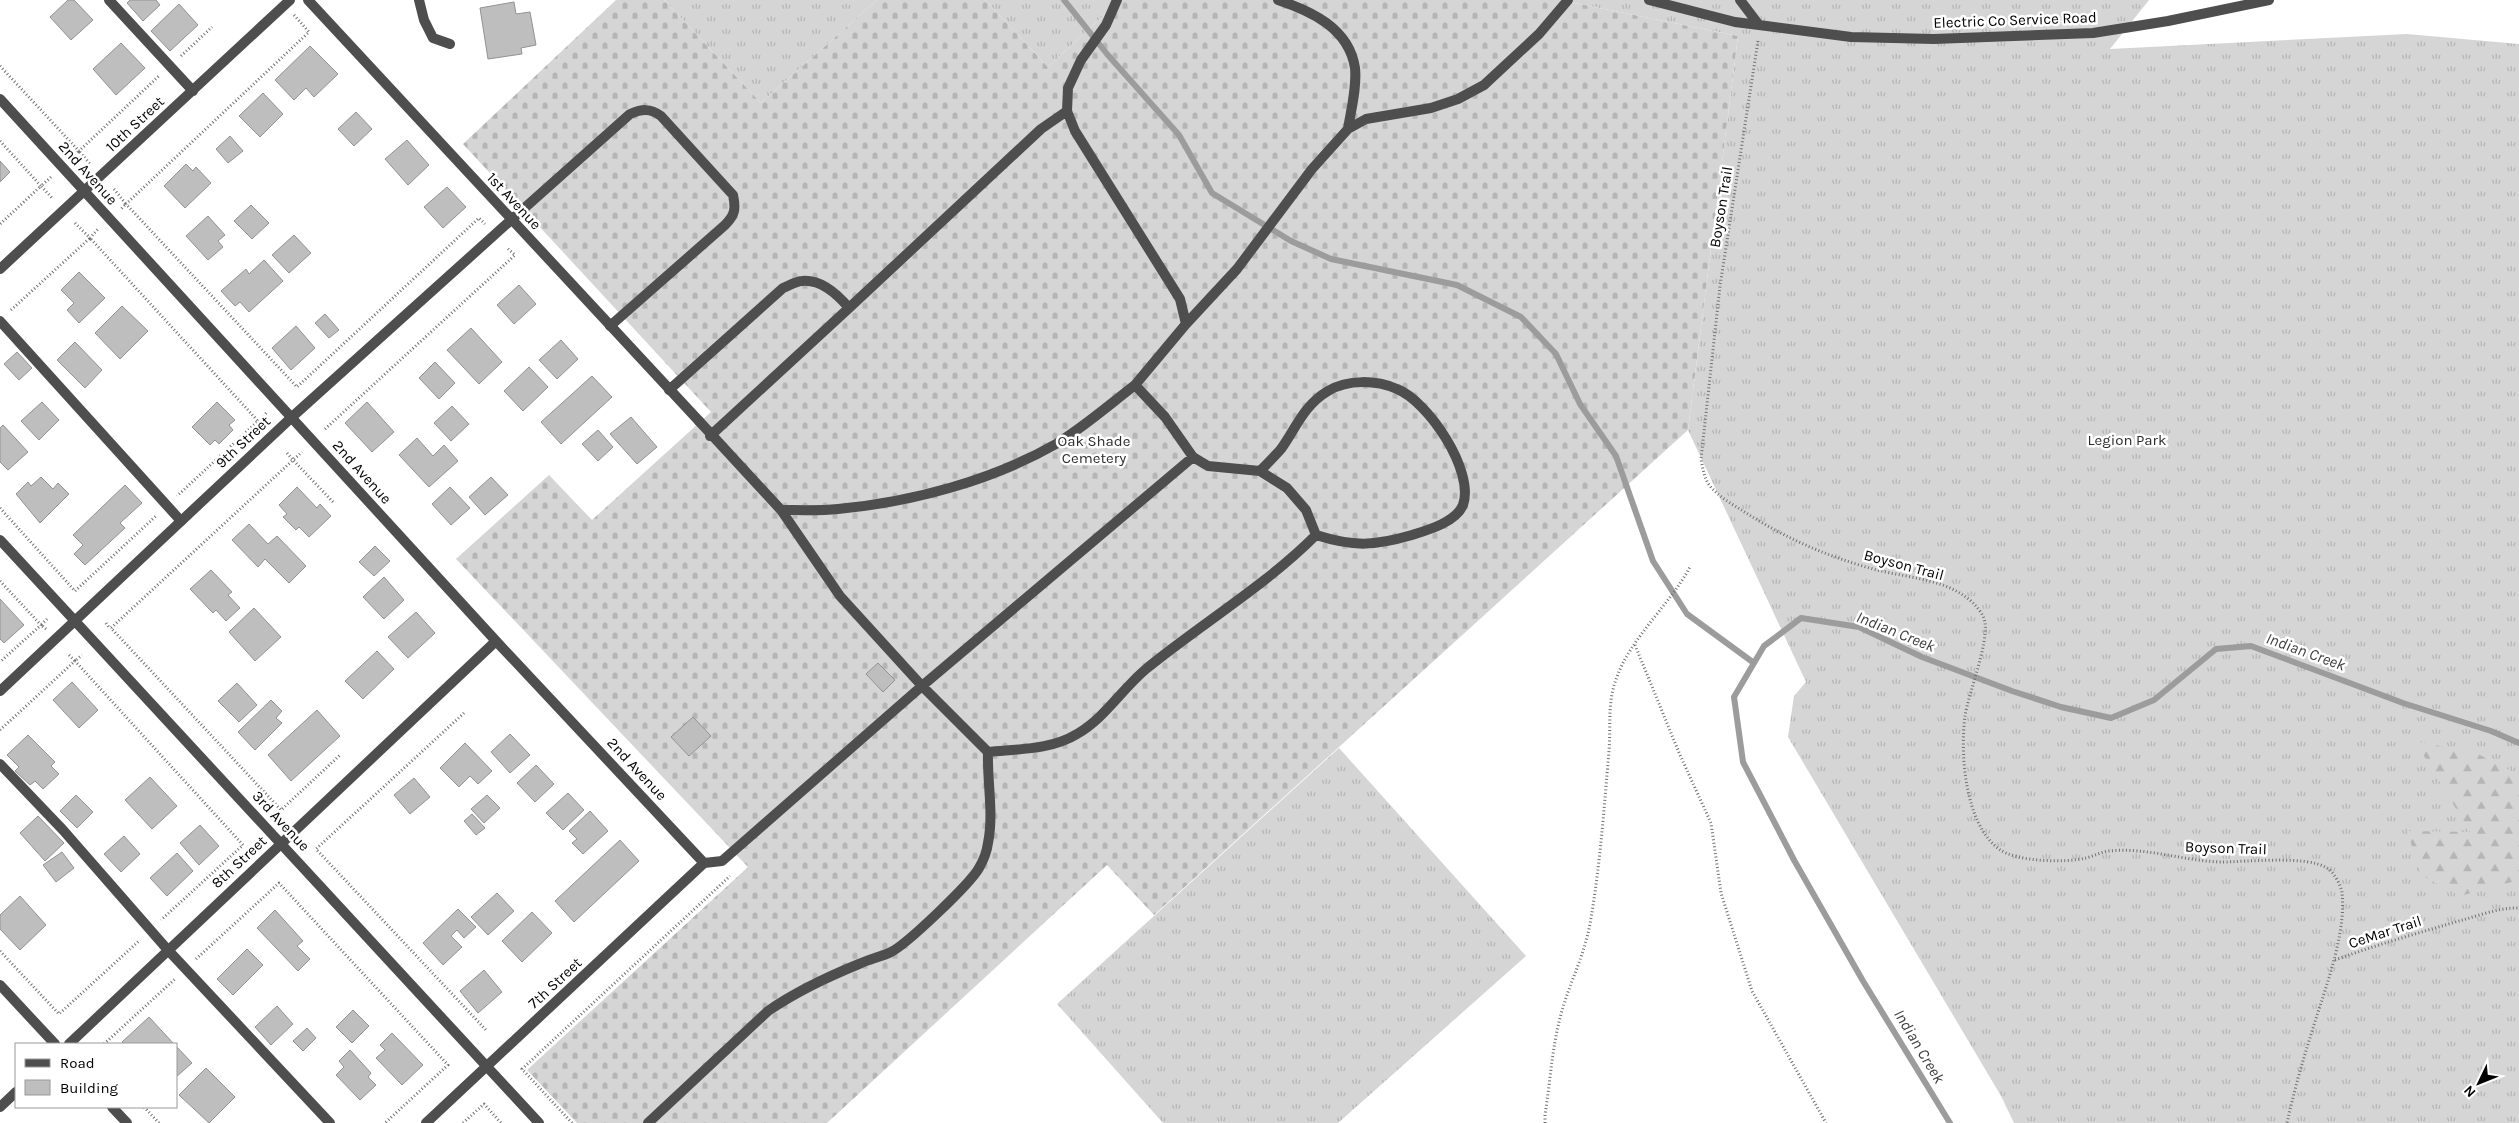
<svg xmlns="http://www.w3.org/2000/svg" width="2519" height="1123" font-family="Karla,sans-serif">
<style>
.grass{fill:url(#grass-tufts)}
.forest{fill:url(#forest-firs)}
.cemetery{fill:url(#cemetery-stones)}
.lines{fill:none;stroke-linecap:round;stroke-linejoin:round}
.stream{stroke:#9c9c9c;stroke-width:6}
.building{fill:#bebebe;stroke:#929292}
.path{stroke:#707070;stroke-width:3;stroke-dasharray:1 2.5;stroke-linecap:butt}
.lane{stroke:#4e4e4e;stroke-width:10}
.street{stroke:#4e4e4e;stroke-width:10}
.labels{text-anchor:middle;stroke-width:5;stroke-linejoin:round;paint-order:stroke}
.street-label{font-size:15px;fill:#000;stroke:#fff}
.park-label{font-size:15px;fill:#2c2c2c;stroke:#fff}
.water-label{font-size:16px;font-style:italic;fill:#3d3d3d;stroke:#fff}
</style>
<defs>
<pattern id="grass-tufts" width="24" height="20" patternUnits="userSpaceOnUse" patternTransform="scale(1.25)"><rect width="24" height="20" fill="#d5d5d5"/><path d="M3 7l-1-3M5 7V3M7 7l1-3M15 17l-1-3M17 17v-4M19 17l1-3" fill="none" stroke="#b5b5b5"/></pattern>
<pattern id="forest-firs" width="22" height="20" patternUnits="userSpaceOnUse" patternTransform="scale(1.25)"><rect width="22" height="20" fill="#d5d5d5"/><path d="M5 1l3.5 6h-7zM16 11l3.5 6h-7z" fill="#b5b5b5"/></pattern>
<pattern id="cemetery-stones" width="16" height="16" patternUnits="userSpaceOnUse" patternTransform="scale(1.25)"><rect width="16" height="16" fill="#d5d5d5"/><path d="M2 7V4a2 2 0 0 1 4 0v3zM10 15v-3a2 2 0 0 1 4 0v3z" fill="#b5b5b5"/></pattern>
</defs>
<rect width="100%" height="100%" fill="#fff"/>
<path class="grass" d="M664,0h213l-116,103z
M985,0h135l-72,67z
M1560,0h589l-39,49 297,-15 112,10v1079h-505l-13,-27 -213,-359 6,-41 12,-14 -118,-252 50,-394z
M1339,748l187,208 -188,167h-175l-106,-119z"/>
<path class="forest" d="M2415,741l61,12 43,22v105l-59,16 -39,-21 -14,-44 63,1z"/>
<path class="cemetery" d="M616,0h48l97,103 116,-103h108l63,67 72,-67h440l178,36 -50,394 -534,485 -47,-50 -280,258h-250l-50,-53 221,-203 -292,-308 93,-84 43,45 119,-108 -248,-268z"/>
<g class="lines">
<path class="stream" d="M1064,0l43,54 72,81 33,58 79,48 40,18 126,26 64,32 35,37 24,50 36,52 37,105 34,53 67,49
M1950,1123l-87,-142 -69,-121 -51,-98 -9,-65 30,-51 37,-28 58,9 63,30 90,34 49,16 50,11 43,-18 62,-51 35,-3 152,57 88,28 28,12"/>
</g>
<path class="building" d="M68,0h6l19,20 -22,20 -21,-23z
M130,0h26l4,5 -17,16 -16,-18z
M514,2l2,12 14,-2 6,33 -15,3 1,6 -34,5 -8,-51z
M179,4l19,21 -28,26 -19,-20z
M121,43l24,25 -29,27 -23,-26z
M310,46l28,28 -24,23 -8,-9 -12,12 -19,-20z
M263,93l20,21 -23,23 -21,-21z
M356,112l16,17 -18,17 -16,-17z
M230,136l13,15 -15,12 -12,-14z
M407,140l22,25 -21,20 -23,-26z
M0,161l10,11 -10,10z
M186,164l7,7 3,-4 15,16 -26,25 -21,-22z
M447,187l19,20 -23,21 -19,-21z
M251,205l18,18 -17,16 -18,-18z
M208,216l17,19 -7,6 5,6 -15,13 -22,-24z
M294,235l17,18 -22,20 -17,-18z
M264,260l19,21 -34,31 -9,-10 -5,4 -14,-15 25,-22 3,5z
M79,272l26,26 -26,25 -12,-13 7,-7 -13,-13z
M519,285l17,19 -22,20 -17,-19z
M122,306l26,25 -28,28 -25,-26z
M325,314l14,16 -10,8 -14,-15z
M296,326l19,22 -24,22 -19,-22z
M471,328l31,34 -23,22 -32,-34z
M561,340l17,19 -21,20 -18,-19z
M75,342l27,28 -17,18 -28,-28z
M17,352l15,16 -13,12 -15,-16z
M435,362l20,21 -16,16 -20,-21z
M529,367l19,20 -25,24 -19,-20z
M592,376l20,21 -51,47 -20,-22z
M42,402l17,18 -20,20 -18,-19z
M217,402l18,18 -6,5 4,5 -14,14 -4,-4 -5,5 -18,-18z
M367,402l27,30 -22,20 -27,-29z
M452,406l17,18 -18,17 -17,-18z
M631,417l26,30 -20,17 -27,-30z
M3,425l25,27 -20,18 -8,-8v-34z
M598,430l15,17 -15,14 -16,-17z
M417,438l16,18 11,-11 14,16 -29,26 -30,-32z
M41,477l12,12 5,-6 11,11 -29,29 -24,-29 12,-12 3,4z
M491,477l17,18 -23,20 -16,-18z
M125,485l17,18 -22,20 5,5 -40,37 -11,-11 9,-9 -10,-10z
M297,487l20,21 3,-4 11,12 -22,21 -10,-10 -3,3 -13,-13 4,-3 -8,-9z
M450,487l20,21 -19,17 -19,-21z
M249,524l19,20 9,-8 29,30 -17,17 -24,-24 -7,8 -26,-27z
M375,546l15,15 -16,15 -15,-14z
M211,570l21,22 -4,3 12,13 -14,13 -10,-11 -3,3 -23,-24z
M384,577l20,23 -20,19 -21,-22z
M0,599l24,26 -20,18 -4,-4z
M254,608l27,29 -26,24 -26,-29z
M416,612l19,21 -27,25 -20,-21z
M377,651l17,18 -31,30 -18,-18z
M878,663l17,17 -12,12 -17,-18z
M72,682l26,28 -19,18 -26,-28z
M237,683l20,22 -18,17 -21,-21z
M271,700l11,11 -6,7 6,5 -27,27 -17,-18z
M317,710l23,26 -49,45 -23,-26z
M693,717l18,19 -22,20 -18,-19z
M510,734l20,21 -20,18 -19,-21z
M28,735l27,27 -4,4 8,8 -16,15 -8,-8 -5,4 -15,-14 4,-4 -12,-12z
M465,743l27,28 -14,13 -8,-8 -11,11 -19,-19z
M536,765l18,19 -19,18 -18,-19z
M150,777l27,29 -25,23 -27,-29z
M414,778l16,19 -20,17 -16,-19z
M568,793l16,17 -21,20 -17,-17z
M76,795l17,17 -16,16 -17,-17z
M487,795l13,13 -16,15 -13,-14z
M590,811l18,20 -25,23 -11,-11 5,-4 -8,-8z
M472,814l13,14 -9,7 -12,-14z
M38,816l26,27 -19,18 -25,-28z
M200,825l19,21 -20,19 -19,-22z
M124,836l16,18 -19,18 -17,-18z
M620,840l19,21 -65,61 -19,-21z
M62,852l12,16 -18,14 -13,-17z
M177,853l16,18 -26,25 -17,-18z
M497,893l17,18 -26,24 -17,-18z
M20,896l26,29 -26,25 -20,-21v-14z
M458,909l18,18 -12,11 -7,-8 -6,6 11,11 -19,18 -20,-22z
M275,910l28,31 -6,5 13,13 -12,12 -41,-43z
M532,912l20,21 -30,29 -20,-21z
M247,949l16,16 -30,30 -16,-16z
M484,970l18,22 -24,21 -18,-22z
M277,1006l16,18 -22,21 -16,-18z
M353,1010l16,16 -17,17 -16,-16z
M149,1017l25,27h-50l-2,-2z
M307,1028l9,10 -13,13 -10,-10z
M392,1033l31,32 -21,20 -26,-27 9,-8 -5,-5z
M176,1046l16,17 -16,14z
M350,1050l21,23 -3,4 8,8 -16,15 -24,-25 8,-8 -5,-6z
M206,1068l29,29 -26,26 -30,-28z"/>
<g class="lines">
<path class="path" d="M294,15l15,17 -183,172 171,183 182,-169 6,6
M1758,41l-38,245 -19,173c2,10 3,19 9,27 9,11 22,18 33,25 42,27 83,45 130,58 33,9 74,9 100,34 5,5 11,12 12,20 3,22 -16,69 -20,93 -5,39 0,108 34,133 17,13 67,14 87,9 8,-2 15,-6 23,-7 37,-4 75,10 112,11 25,0 86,-7 106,6 7,4 14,17 15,25 4,33 -11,79 -21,110 -13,40 -25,79 -34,120
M181,56l31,-29
M0,66l79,85 81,-76
M0,141l41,45 -41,38
M72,157l7,-6 11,13
M51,177l-10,9 12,13
M114,189l12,15 -5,5
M75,223l15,15 8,-9
M11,310l79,-72 168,183 -81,75
M259,422l8,-10
M325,429l190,-174 -8,-7
M287,453l6,7 9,-8
M333,502l-40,-42 -182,168 170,182 59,-55
M0,508l75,83 81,-75
M0,581l41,44 -41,37
M106,623l4,6
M46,629l-5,-4 6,-6
M1635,645l45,110 31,68 10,70 31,98 74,132
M69,655l6,6 7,-6
M464,713l-148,136 170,181
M0,730l75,-69 168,184 -82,75
M0,951l59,63 81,-74
M196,959l83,-76 169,182 -63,58
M2335,960c41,-15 83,-27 124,-39 19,-5 41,-14 60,-13
M104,1044l71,-65
M144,1107l15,16
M463,1123l21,-19 17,19
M572,1123l-50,-54 208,-193
M1545,1123v-8c5,-32 7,-66 15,-97 8,-32 24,-61 30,-94 10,-57 14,-115 19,-173 2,-25 -2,-50 8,-74 13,-38 54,-74 73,-110"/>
<path class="lane" d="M109,0l84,91
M419,0l5,20 9,18 17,6
M1117,0l-11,25 -25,35 -13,28 -1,23 8,20 105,168 6,25 51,-55 75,-100 36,-40 18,-10 65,-11 27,-9 26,-14 55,-51 29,-34
M1278,0c33,11 71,28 77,68 2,19 -4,42 -7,61
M1649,0l86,22 24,3 92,12 83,2 159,-6 75,-12 101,-21
M1740,0l19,25
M511,220l119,-106c12,-5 20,-6 31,2l72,79c3,14 2,20 -8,30l-115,101
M0,321l181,200
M1135,385l51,-61
M669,390l114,-102c6,-2 13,-7 19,-7 19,-2 36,14 47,27l192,-179 26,-18
M710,436l139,-128
M781,510c18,0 38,1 57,-1 74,-7 153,-28 218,-65 28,-17 53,-39 79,-59l30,32 28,40 15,9 52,5 27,17 19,22 10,25
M988,752c30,-3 63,-2 89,-18 27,-15 45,-45 69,-65 55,-45 119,-83 170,-134 38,12 58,11 96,0 16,-5 44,-13 51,-30 12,-34 -35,-104 -66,-116 -21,-9 -49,-10 -69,2 -24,14 -32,37 -47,58 -7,8 -14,15 -21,22
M0,764l63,66 104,119 163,174
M704,863l18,-2 200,-175 271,-229
M648,1123l120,-112c29,-20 59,-34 91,-47 10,-5 22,-7 32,-12 16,-8 79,-68 88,-84 4,-7 8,-17 9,-25 6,-30 -1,-61 0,-91l-66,-66 -82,-90 -59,-86 -82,-89"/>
<path class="street" d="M308,0l391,421
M0,99l496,542 208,222 -278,260
M0,269l290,-269
M0,540l539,583
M0,691l292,-274 219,-197
M0,985l55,59
M69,1044l427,-403
M0,1107l16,-15
M112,1107l15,16"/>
</g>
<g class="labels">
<g class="street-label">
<text transform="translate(2015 20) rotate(-2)" y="5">Electric Co Service Road</text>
<text transform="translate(135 124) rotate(-43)" y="5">10th Street</text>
<text transform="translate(88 173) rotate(48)" y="5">2nd Avenue</text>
<text transform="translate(514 201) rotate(47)" y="5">1st Avenue</text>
<text transform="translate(1721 207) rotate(-81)" y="5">Boyson Trail</text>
<text transform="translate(243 442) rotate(-43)" y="5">9th Street</text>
<text transform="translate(362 472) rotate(48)" y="5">2nd Avenue</text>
<text transform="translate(1904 565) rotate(15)" y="5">Boyson Trail</text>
<text transform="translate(637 769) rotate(47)" y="5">2nd Avenue</text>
<text transform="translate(281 821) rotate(47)" y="5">3rd Avenue</text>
<text transform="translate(2226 848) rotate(2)" y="5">Boyson Trail</text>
<text transform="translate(239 862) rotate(-43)" y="5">8th Street</text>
<text transform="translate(2385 932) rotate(-18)" y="5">CeMar Trail</text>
<text transform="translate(555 983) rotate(-43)" y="5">7th Street</text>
</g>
<g class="park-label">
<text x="2127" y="445">Legion Park</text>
<text x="1094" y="446">Oak Shade<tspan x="1094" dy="17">Cemetery</tspan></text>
</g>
<g class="water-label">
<text transform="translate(1896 631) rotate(22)" y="6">Indian Creek</text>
<text transform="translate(2306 651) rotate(20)" y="6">Indian Creek</text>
<text transform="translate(1920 1046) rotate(59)" y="6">Indian Creek</text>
</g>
</g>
<rect x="15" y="1043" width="162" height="65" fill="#ffffff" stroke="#999999"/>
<rect x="25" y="1059" width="25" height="8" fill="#4e4e4e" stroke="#999999"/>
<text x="60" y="1068" font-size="15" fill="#000000">Road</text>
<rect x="25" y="1080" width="25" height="15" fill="#bebebe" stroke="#999999"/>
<text x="60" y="1093" font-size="15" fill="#000000">Building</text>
<g transform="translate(2479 1083) rotate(227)" stroke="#ffffff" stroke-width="4" paint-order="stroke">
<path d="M0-4L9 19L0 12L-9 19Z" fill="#000000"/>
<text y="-8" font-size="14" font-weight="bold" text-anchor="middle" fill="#000000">N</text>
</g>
</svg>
